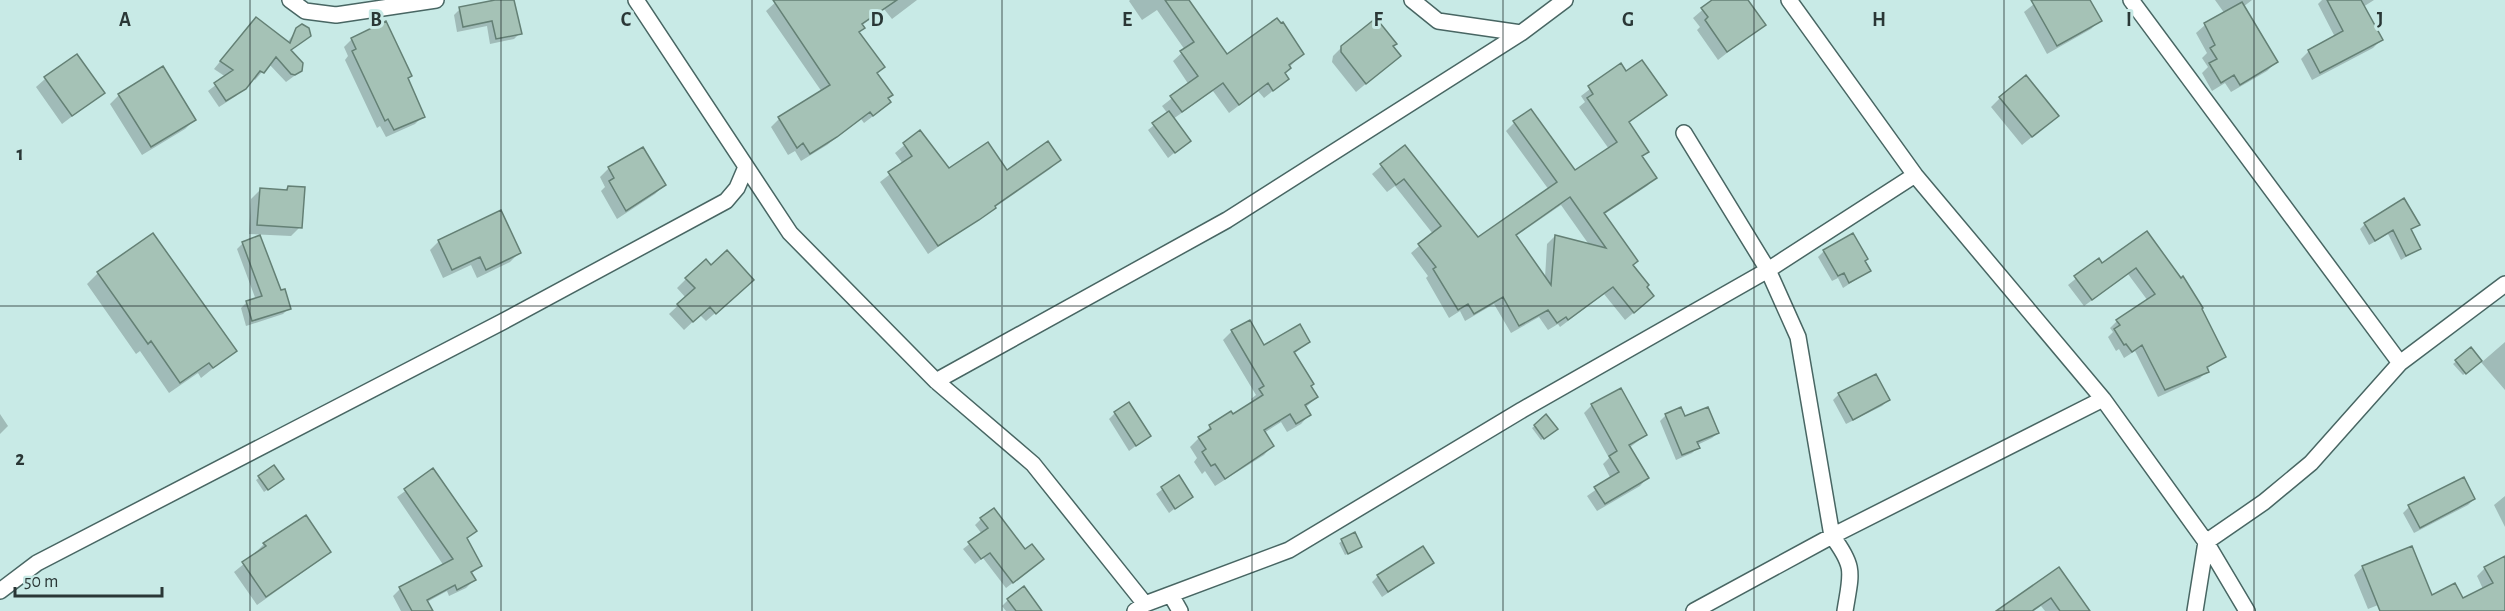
<svg xmlns="http://www.w3.org/2000/svg" width="2505" height="611" font-family="'Alegreya Sans',sans-serif">
<style>
.shadow{fill:#0003;fill-rule:evenodd}
.building{fill:#a5c2b6;stroke:#648075;stroke-width:1.5;fill-rule:evenodd}
.lines{fill:none;stroke-linecap:round;stroke-linejoin:round}
.minor-casing{stroke:#486663;stroke-width:18}
.minor{stroke:#fff;stroke-width:15}
.grid{fill:none;stroke:#2a3736;stroke-width:1.5;stroke-opacity:0.55}
.grid-label{font-size:20px;text-anchor:middle;font-weight:bold;fill:#2a3736;stroke:#c8eae6;stroke-width:6;stroke-linejoin:round;paint-order:stroke}
</style>
<rect width="100%" height="100%" fill="#c8eae6"/>
<path class="shadow" d="M502,0h11l7,33 -6,6 -24,5 -3,-18 -30,6 -3,-17 6,-6z
M778,0h139l-25,19 -8,-10 -23,17 -3,7 29,66 -6,11 -17,13 -3,-4 -34,26 -26,16 -6,-10 -7,4 -17,-28 8,-8 43,-27 -56,-81z
M1130,0h57l40,56 75,-2 -19,20 4,5 -23,19 -6,-7 -29,22 -16,-22 -40,28 16,22 -21,17 -20,-28 20,-16 -6,-8 27,-21 -16,-24 12,-11 -28,-40 -15,10 -13,-19z
M1714,0h32l18,24 -46,36 -21,-30 3,-3 -7,-9z
M2039,0h50l11,20 -9,9 -44,25 -23,-42z
M2215,0h37l-9,7 33,55 -9,9 -36,21 -6,-9 -13,8 -10,-18 6,-6 -6,-9 5,-5 -11,-20 9,-8 20,-11z
M2322,0h52l-11,7 18,33 -8,8 -61,32 -11,-21 8,-8 26,-14 -17,-33z
M248,27l39,16 10,-14 12,7 -19,15 11,20 -15,11 -17,-18 -14,16 -3,-2 -16,18 -17,11 -11,-16 18,-14 -12,-8z
M352,39l58,37 -3,4 16,36 -8,8 -29,13 -6,-11 -3,2 -32,-68 3,-4 -4,-9z
M1342,47h50l7,9 -43,36 -24,-30 1,-6z
M1620,66l5,7 40,22 -37,28 19,28 -6,6 14,21 -8,8 -44,29 29,50 12,39 -19,16 -21,-26 -44,33 -2,-3 -10,6 -9,-13 -28,16 -17,-29 -29,17 -5,-10 -11,7 -23,-40 2,-2 -17,-23 22,-19 -38,-48 -8,6 -15,-18 32,-27 73,92 72,-49 -43,-59 8,-8 61,49 34,-23 -30,-42 6,-5 -4,-6zM1561,205l29,41 -35,-10 -8,8 -2,34 -29,-42z
M45,79l58,14 -41,31 -26,-37z
M119,95l75,25 -9,9 -43,26 -32,-51z
M2000,98l48,26 -26,21 -31,-38z
M920,132l29,38 57,2 53,-12 -9,9 -122,85 -48,-72 23,-18 -8,-11z
M643,149l21,36 -9,9 -38,25 -16,-28 4,-4 -5,-10 9,-9z
M288,187l12,40 -9,9 -42,-2 2,-35 9,-9 24,2z
M500,212l19,41 -9,9 -33,16 -6,-13 -28,13 -13,-28 9,-9z
M2365,224h53l-8,7 9,18 -18,11 -13,-26 -19,11 -9,-16z
M2146,233l78,124 -18,12 1,2 -7,7 -42,19 -23,-46 -11,7 -5,-9 -3,2 -8,-14 5,-5 -3,-4 7,-7 31,-20 -20,-27 -44,32 -16,-21 31,-25 3,5z
M243,243l46,65 -6,6 -37,12 -5,-18 6,-6 9,-2 -19,-51z
M1824,251l39,10 6,10 -26,17 -5,-10 -6,3 -14,-24z
M98,273l137,78 -34,27 -3,-5 -29,20 -29,-42 -4,3 -49,-70z
M686,279l57,10 -37,32 -6,-6 -16,15 -15,-16 17,-16 -9,-10z
M1232,331l32,16 44,-5 -14,12 23,43 -12,11 4,7 -8,9 -14,8 -6,-10 -17,11 8,13 -8,9 -49,31 -10,-15 -3,3 -8,-12 3,-4 -7,-11 20,-20 23,-11 20,-13 -2,-4 5,-4 -33,-55z
M2505,342v48l-25,-29 -17,14 -10,-11 18,-15 11,13z
M1620,390l26,45 -17,13 18,30 -7,8 -43,25 -10,-15 24,-17 -8,-15 6,-6 -25,-45 8,-8z
M1839,394l49,6 -6,6 -36,18 -13,-24z
M1115,413l34,23 -20,15 -20,-32z
M0,414l8,12 -8,8z
M1666,415l19,3 33,15 -6,5 -15,7 1,2 -6,6 -16,7 -16,-39z
M1546,417l7,14 -12,9 -9,-12z
M274,467l5,14 -15,11 -8,-12z
M433,471l42,60 -9,8 14,27 -9,8 3,6 -8,8 -17,8 -2,-5 -20,11 4,9h-30l-8,-15 7,-7 44,-23 -47,-69z
M1179,477l12,19 -22,17 -13,-19z
M2505,496v31l-11,-22z
M2474,499l-6,6 -54,28 -11,-20 6,-6z
M981,519l55,46 -30,23 -23,-30 -8,6 -12,-15 19,-15 -7,-9z
M1354,534l4,15 -13,6 -6,-12z
M264,544l65,8 -9,8 -63,45 -23,-33 22,-18 -1,-1z
M1432,563l-50,34 -10,-15 6,-6z
M2505,566v45h-110l-4,-11 -23,9 -14,-34 9,-8 69,30 30,3 21,-11 -6,-13 8,-8z
M2058,569l30,42h-43l-4,-5 -7,5h-35z
M1008,600l32,11h-34l-4,-5z"/>
<path class="building" d="M495,0h19l8,34 -26,5 -4,-18 -29,6 -4,-20z
M773,0h124l-35,24 3,4 -6,4 26,35 -8,6 16,22 -5,3 3,4 -18,14 -3,-4 -33,25 -27,17 -7,-11 -6,5 -19,-31 52,-32z
M1165,0h24l38,54 50,-36 4,5 2,-1 21,32 -15,11 2,3 -6,5 4,6 -16,12 -5,-8 -29,22 -16,-22 -41,29 -12,-16 28,-20 -18,-25 14,-9z
M1712,0h36l18,25 -39,27 -22,-32 3,-3 -7,-9z
M2031,0h59l12,21 -45,25z
M2327,0h34l22,40 -63,33 -12,-23 35,-19z
M2242,2l36,60 -38,23 -6,-10 -13,8 -12,-20 8,-4 -7,-11 5,-3 -11,-22z
M256,17l34,26 6,-15 6,-4 7,4 2,8 -20,14 12,13 -1,8 -7,4 -4,-1 -15,-17 -12,16 -4,-2 -14,18 -20,12 -12,-18 19,-13 -13,-9z
M1376,18l21,26 -4,2 8,10 -35,28 -25,-32v-6z
M386,21l26,55 -4,2 17,39 -31,13 -6,-11 -3,2 -33,-70 4,-2 -5,-11z
M77,54l28,39 -33,23 -28,-39z
M1642,60l25,35 -38,27 20,30 -7,4 15,22 -53,35 34,48 -5,4 16,20 -2,2 7,9 -20,17 -21,-26 -45,33 -2,-3 -9,6 -9,-13 -29,16 -16,-29 -29,17 -6,-10 -10,6 -25,-41 3,-2 -18,-23 23,-18 -37,-47 -8,6 -16,-21 25,-19 73,92 79,-55 -44,-61 18,-12 44,61 42,-28 -30,-44 6,-4 -5,-8 33,-23 5,8zM1570,197l36,51 -51,-13 -4,50 -35,-50z
M163,66l33,54 -45,27 -33,-53z
M2026,75l33,41 -27,21 -33,-40z
M1169,111l22,30 -16,12 -23,-30z
M920,130l29,38 39,-26 19,28 41,-29 13,19 -66,46 1,2 -17,12 -41,26 -50,-74 24,-16 -9,-13z
M643,147l23,38 -40,26 -17,-30 5,-3 -6,-11z
M288,186l17,1 -3,41 -45,-3 3,-37 27,2z
M2404,198l16,27 -9,4 10,20 -15,7 -13,-26 -18,11 -11,-18z
M501,210l20,43 -35,17 -6,-13 -28,13 -14,-30z
M2147,231l34,47 2,-2 20,32 -1,1 24,48 -19,10 2,5 -44,18 -23,-45 -10,7 -6,-8 -2,1 -10,-16 6,-4 -4,-5 39,-26 -19,-26 -44,32 -18,-24 25,-18 3,5z
M153,233l84,118 -24,17 -4,-5 -29,20 -29,-42 -3,3 -51,-72z
M1853,233l15,26 -3,2 6,10 -22,12 -5,-10 -6,3 -15,-26z
M260,235l21,55 4,-1 6,20 -39,12 -6,-20 16,-5 -20,-54z
M727,250l27,30 -38,34 -6,-7 -17,15 -16,-18 18,-16 -10,-10 21,-19 5,6z
M1250,320l14,25 36,-21 10,18 -16,10 20,32 -3,2 7,11 -13,8 6,10 -15,9 -6,-10 -26,16 10,16 -49,33 -10,-15 -4,2 -9,-14 4,-3 -8,-12 13,-8 -2,-4 22,-14 2,3 30,-19 -4,-6 5,-3 -33,-56z
M2471,347l11,14 -16,13 -11,-14z
M1876,374l14,26 -37,20 -15,-27z
M1621,388l26,47 -18,10 20,33 -44,26 -11,-17 25,-15 -10,-16 8,-5 -26,-47z
M1129,402l22,34 -15,10 -22,-34z
M1681,407l4,9 23,-9 11,26 -22,9 3,6 -18,7 -17,-41z
M1546,414l12,15 -14,10 -10,-14z
M274,465l10,14 -16,11 -10,-14z
M433,468l44,63 -10,7 15,28 -11,6 5,8 -19,10 -2,-5 -28,15 6,11h-21l-13,-24 54,-28 -49,-70z
M1179,475l14,22 -18,12 -14,-22z
M2464,477l11,22 -55,29 -12,-23z
M994,508l31,41 7,-5 12,15 -31,24 -23,-30 -9,6 -13,-17 20,-14 -8,-10z
M306,515l25,37 -65,45 -24,-35 24,-16 -3,-3z
M1355,532l7,15 -14,7 -7,-15z
M1423,546l11,17 -46,29 -11,-17z
M2412,546l20,49 23,-12 8,15 30,-15 -9,-16 21,-11v55h-125l-18,-45z
M2059,567l31,44h-30l-9,-13 -19,13h-36z
M1024,586l18,25h-26l-9,-12z"/>
<g class="lines">
<g class="minor-casing">
<path id="minor" d="M290,0l15,11 31,4 100,-15
M636,0l154,233 146,148 97,83 112,140
M1412,0l26,21 83,12 44,-33
M1789,0l126,175 188,224 103,143 41,69
M2131,0l269,363
M1684,133l84,137 30,67 34,199c24,32 19,37 13,75
M936,381l291,-161 294,-187
M0,591l37,-28 465,-241 224,-121 11,-13 9,-21
M1171,595l9,16
M1135,611l10,-7 144,-54 233,-140 246,-140 147,-95
M1694,611l138,-75 271,-137
M2195,611l11,-69 58,-40 47,-39 89,-100 105,-79"/>
</g>
<use href="#minor" class="minor"/>
</g>
<path class="grid" d="M250,0v611M501,0v611M752,0v611M1002,0v611M1252,0v611M1503,0v611M1754,0v611M2004,0v611M2254,0v611M0,306h2505"/>
<g class="grid-label">
<text x="125" y="26">A</text>
<text x="376" y="26">B</text>
<text x="626" y="26">C</text>
<text x="877" y="26">D</text>
<text x="1127" y="26">E</text>
<text x="1378" y="26">F</text>
<text x="1628" y="26">G</text>
<text x="1879" y="26">H</text>
<text x="2129" y="26">I</text>
<text x="2380" y="26">J</text>
<text x="20" y="160">1</text>
<text x="20" y="465">2</text>
</g>
<path d="M15 587v9h147v-9" fill="none" stroke="#2a3736" stroke-width="3"/>
<text x="24" y="587" font-size="18" fill="#2a3736" stroke="#c8eae6" stroke-width="4.5" paint-order="stroke">50 m</text>
</svg>
